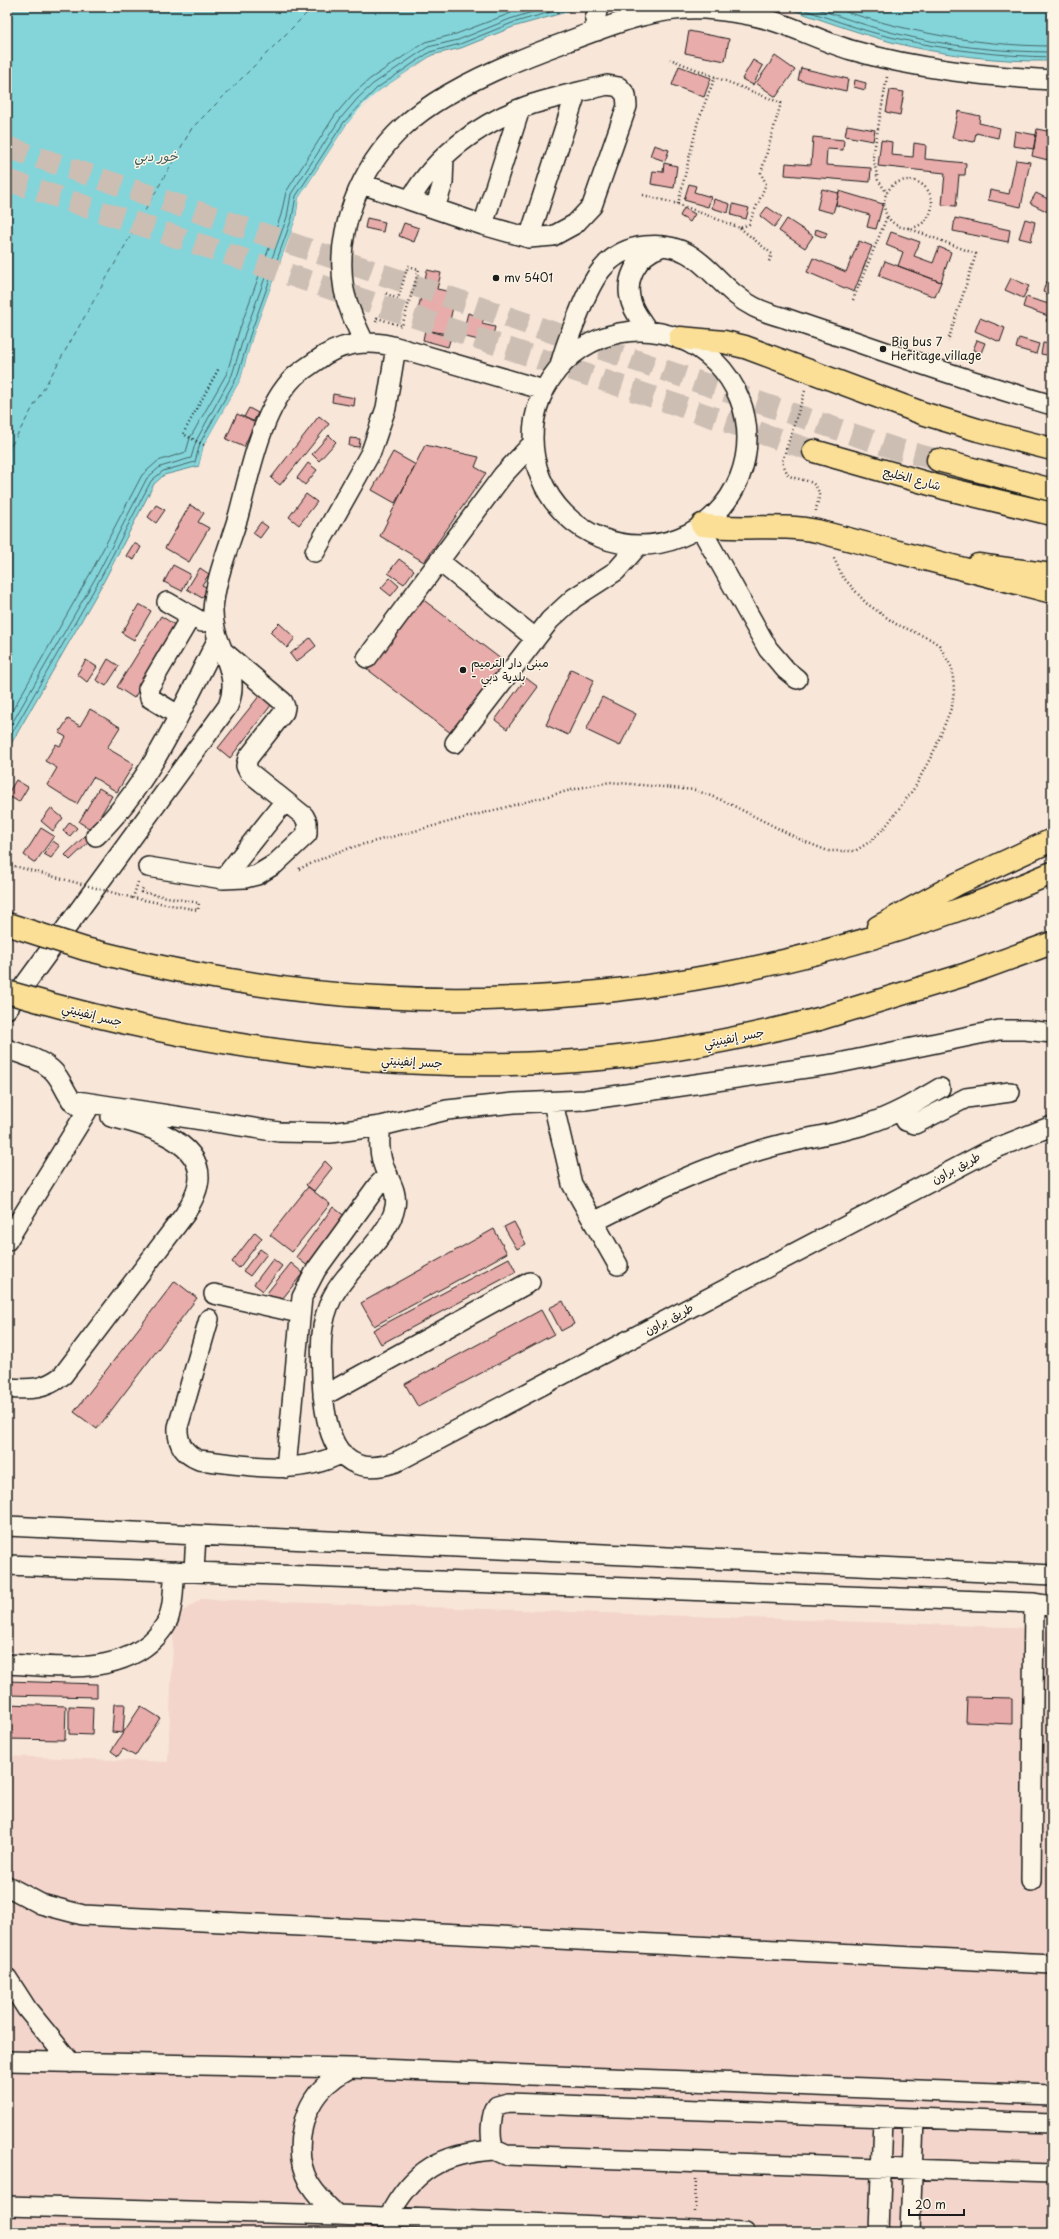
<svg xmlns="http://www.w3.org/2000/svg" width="1059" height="2239" font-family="'Playpen Sans','Playpen Sans Arabic',sans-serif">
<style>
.built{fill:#f3d5cb}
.water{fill:#83d5da;stroke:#5a8b8e}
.pier{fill:#f8e6d9}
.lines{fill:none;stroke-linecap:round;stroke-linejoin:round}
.shore{stroke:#456668;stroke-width:1}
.ferry{stroke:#405d5e;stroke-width:1;stroke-dasharray:5 4;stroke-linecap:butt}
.building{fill:#e8acaa;stroke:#1c1c1c}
.major-tunnel{stroke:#ccbeb3;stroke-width:22;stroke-dasharray:22 11;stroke-linecap:butt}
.minor-casing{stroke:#1c1c1c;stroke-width:22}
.major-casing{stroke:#1c1c1c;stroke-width:25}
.highway-casing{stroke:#1c1c1c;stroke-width:25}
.path{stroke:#1c1c1c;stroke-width:2.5;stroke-dasharray:1 3;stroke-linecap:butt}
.minor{stroke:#fcf5e5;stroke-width:19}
.major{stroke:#fbdf96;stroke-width:22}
.highway{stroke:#fbdf96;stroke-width:22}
.highway-bridge-casing{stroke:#1c1c1c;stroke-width:25;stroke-linecap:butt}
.path-bridge{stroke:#1c1c1c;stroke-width:2.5;stroke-dasharray:1 3;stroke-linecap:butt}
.highway-bridge{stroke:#fbdf96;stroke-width:22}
.poi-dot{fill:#1c1c1c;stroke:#fcf5e5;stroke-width:1.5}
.labels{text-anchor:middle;stroke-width:3;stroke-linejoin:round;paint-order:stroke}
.poi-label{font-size:12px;fill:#1c1c1c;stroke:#fcf5e5;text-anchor:start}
.street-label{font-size:12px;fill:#1c1c1c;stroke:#fcf5e5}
.water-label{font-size:13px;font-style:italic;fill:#405d5e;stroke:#fcf5e5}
</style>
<rect width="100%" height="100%" fill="#f8e6d9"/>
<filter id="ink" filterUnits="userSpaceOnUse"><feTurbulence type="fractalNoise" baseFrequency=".025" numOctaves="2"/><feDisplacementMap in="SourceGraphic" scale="8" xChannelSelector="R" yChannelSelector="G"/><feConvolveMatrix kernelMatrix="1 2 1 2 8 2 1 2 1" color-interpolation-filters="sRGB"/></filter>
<g filter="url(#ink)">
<path class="built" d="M201,1599l833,29 18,4v600h-1045v-476l161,6 6,-145z"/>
<path class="water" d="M7,7h577l-71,20 -52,21 -29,7 -53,36 -32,33 -48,74 -3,21 -43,117 -12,43 -37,66 -5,21 -35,9 -10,9 -50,97 -97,170z
M784,7h268v54c-53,1 -110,-6 -161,-19 -36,-10 -72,-23 -107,-35z"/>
<path class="pier" d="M432,55l-52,37 -14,13 -17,20 -48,73 -3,21 -43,118 -13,43 -36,65 -5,21h-2l5,-21 37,-66 12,-43 43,-117 3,-21 48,-74 17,-20 15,-13z"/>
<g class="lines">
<path class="shore" d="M796,7c33,11 66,24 99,31 51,12 104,18 157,19
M812,7c27,9 54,19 82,26 51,13 106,19 158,19
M831,7c72,24 145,39 221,39
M7,720l83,-146 52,-99 16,-14 28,-9 4,-14 37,-65 12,-42 42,-116 5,-23 49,-77 18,-21 17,-15 55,-37 31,-8 71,-27
M7,732l89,-155 51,-99 13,-11 31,-9 5,-17 36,-66 13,-42 42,-116 4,-23 49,-75 18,-21 15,-14 55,-37 30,-7 52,-21 38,-12
M7,742l93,-163 51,-98 12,-10 32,-9 5,-19 37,-66 13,-42 42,-117 4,-22 48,-74 33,-34 53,-36 30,-8 52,-21 56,-16"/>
<path class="ferry" d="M7,453l185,-325 121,-121"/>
</g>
<path class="building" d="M689,31l40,8 -4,22 -40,-8z
M775,56l20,14 -19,27 -20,-14z
M753,60l10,6 -10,19 -11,-6z
M679,66l32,12 -7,19 -32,-12z
M801,68l47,11 -2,12 -48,-11z
M855,80l11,3 -1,7 -11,-3z
M890,90l14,2 -4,23 -14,-3z
M958,111l22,5 -1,7 21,5 -2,10 -22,-5 -2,9 -22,-4z
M847,125l28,5 -2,11 -28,-5z
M1037,129l15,3v29l-20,-5z
M1015,131l21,4 -2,14 -21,-3z
M813,137l31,3 -1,10 -16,-1 -1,16 45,3 -1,14 -85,-7 1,-12 25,2z
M881,140l11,2 -1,13 22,2 1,-14 12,2 -1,14 41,4 -1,12h-6l-3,31 -14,-1 3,-32 -67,-7z
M654,145l15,5 -4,11 -15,-5z
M1016,160l14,2 -9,45 -33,-7 2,-10 19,4z
M664,163l13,3 -3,22 -23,-4 2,-13 10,1z
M689,184l7,2 -2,6 17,5 -3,10 -24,-7z
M822,189l17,4 -6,20 -16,-4z
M839,191l44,13 -7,25 -9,-2 3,-12 -34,-10z
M1036,193l16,8 -4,11 -18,-9z
M714,199l16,5 -2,9 -16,-5z
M733,204l16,4 -3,11 -15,-4z
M767,207l15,10 -8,10 -14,-11z
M684,208l11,6 -5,8 -10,-6z
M367,218l18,4 -2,10 -18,-4z
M955,218l55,12 -2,12 -55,-11z
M787,219l26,17 -8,12 -26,-17z
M1025,219l10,3 -4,19 -12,-3z
M404,223l15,5 -5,14 -15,-6z
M816,229l11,4 -2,5 -10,-4z
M891,232l29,10 -6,14 19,7 6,-16 12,5 -10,30 -43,-16 5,-14 -17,-7z
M859,241l13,5 -18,46 -47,-20 6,-14 33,14z
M885,261l56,21 -6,15 -56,-21z
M427,270l14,3 -4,16 19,4 -9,41 -16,-3 3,-17 -16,-4z
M1011,278l18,8 -6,12 -18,-8z
M1046,282l6,2v11l-9,-3z
M1026,297l26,8 -4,11 -25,-9z
M1051,309h1v14l-6,-2z
M468,313l16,5 -2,6 13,3 -4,16 -29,-7z
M980,318l25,10 -5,14 -25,-11z
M425,330l26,7 -3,10 -25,-7z
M1019,338l20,6 -3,10 -20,-6z
M977,340l8,3 -4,10 -8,-3z
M1043,343l9,1v12l-11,-2z
M333,394l22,4 -1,8 -22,-4z
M249,408l9,5 -5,9 -9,-5z
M237,414l18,8 -11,25 -18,-8z
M319,416l10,8 -49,61 -9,-7z
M329,435l7,7 -17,19 -7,-7z
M350,438l10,1 -1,8 -10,-1z
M425,445l54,12 -4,10 11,6 -62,89 -44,-26z
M393,452l23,13 -21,38 -23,-13z
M308,463l9,7 -12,15 -8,-7z
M306,494l11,8 -18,23 -10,-8z
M156,505l9,5 -9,13 -8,-6z
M190,505l14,8 -6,9 11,6 -20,34 -24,-14z
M261,522l7,5 -8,11 -7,-5z
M134,543l7,4 -7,13 -8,-4z
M399,559l15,11 -10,14 -16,-11z
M173,565l17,9 -8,17 -18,-9z
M200,568l9,6 -7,11 6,3 -6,10 -15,-9z
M390,578l9,8 -8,10 -10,-8z
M421,598l85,65 -54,71 -85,-65z
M139,604l12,7 -17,29 -12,-7z
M161,616l17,11 -44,71 -17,-11z
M279,623l16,15 -8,10 -17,-16z
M310,638l6,8 -20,16 -6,-8z
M108,659l11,7 -13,20 -10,-6z
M86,660l11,7 -10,15 -10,-8z
M571,669l23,11 -26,55 -22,-10z
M526,678l12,9 -31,42 -12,-9z
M260,695l12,9 -42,54 -12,-10z
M602,697l34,17 -16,32 -34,-16z
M90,709l30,18 -13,21 27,16 -17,28 -24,-15 -16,27 -30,-19 10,-17 -12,-7 11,-17 4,2 6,-9 -7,-4 9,-14 12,7z
M16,780l12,7 -9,15 -12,-7z
M99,788l13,8 -20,34 -13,-8z
M51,808l12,10 -10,13 -12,-10z
M70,822l7,6 -7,8 -7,-5z
M41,828l13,8 -19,27 -11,-8z
M85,836l5,5 -20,19 -5,-5z
M53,841l7,5 -9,12 -7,-4z
M325,1161l7,7 -18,23 -8,-6z
M308,1187l22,17 -38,48 -22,-17z
M333,1207l13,10 -37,50 -13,-10z
M514,1222l12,22 -9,5 -13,-22z
M494,1229l13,24 -133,73 -13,-23z
M255,1232l7,6 -23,30 -7,-6z
M260,1249l7,5 -17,22 -7,-5z
M509,1258l7,14 -135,72 -8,-14z
M273,1259l9,7 -19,25 -9,-7z
M291,1263l12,10 -24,30 -12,-10z
M175,1281l22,17 -100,131 -23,-17z
M563,1301l11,23 -13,7 -12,-23z
M541,1310l13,24 -136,73 -13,-23z
M7,1681l90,3v13l-90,-2z
M967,1697l45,1v26l-46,-2z
M7,1704l59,2 -1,34 -58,-1z
M114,1704h11l-2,29 -11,-1z
M69,1706l24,1 -1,28 -23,-1z
M141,1706l19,12 -25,38 -12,-7 -5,7 -7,-5z"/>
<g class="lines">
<path class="major-tunnel" d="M7,147l892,303 39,10
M7,180l807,271"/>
<g class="minor-casing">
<path id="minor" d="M597,31l-2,-11 3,-13
M362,184l121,41 46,13 24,-2 22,-12 17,-18 35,-100 -1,-11 -7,-8 -12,-2c-26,7 -54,12 -80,21 -47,17 -92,50 -117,94
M435,208l8,-25 1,-26
M483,225l37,-116
M529,238l47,-145
M533 438a107 107 0 1 1 214 0a107 107 0 1 1-214 0Z
M648,331c-5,-8 -11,-15 -15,-24 -11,-25 3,-52 28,-60
M364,342c-8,-17 -16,-33 -20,-52 -10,-58 16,-123 59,-163 39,-37 113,-67 163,-85 45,-17 90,-36 139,-33 23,2 46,5 68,12 26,8 51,21 78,29 66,19 133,26 201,30
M560,366c4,-18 11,-34 18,-51 13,-33 27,-65 67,-69 57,-6 66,39 109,61 10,5 20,8 31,11 20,7 40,14 60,20 69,24 137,47 207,67
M700,527l68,122 18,21 11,9
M315,552l56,-100 15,-44 10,-61
M439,561l96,77
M167,602l35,20
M367,658l136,-183 30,-32
M178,715l-28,-17 -2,-9 43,-73
M455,743l95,-123 24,-22 42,-27 23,-26
M96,836c56,-54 86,-129 122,-197
M148,867l75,12 22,-1 12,-3 18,-11 32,-30v-12l-3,-6 -55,-44 -3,-6 2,-8 36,-46 1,-5 -2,-5 -59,-50
M223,879l62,-78
M7,1009l221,-303c15,-36 -16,-59 -15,-96 2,-31 16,-63 25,-93 12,-44 23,-107 56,-140 7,-6 15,-11 22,-16 23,-18 52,-22 80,-14l148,43
M7,1049c16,6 35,10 47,23 11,12 12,27 26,35
M71,1100l208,32 51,1 51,-7 66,-16 67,-7 71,-3 249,-36 165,-34h26l27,3
M553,1103l19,81 46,81
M901,1111l5,10 9,3 51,-26 44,-6
M381,1126c-2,13 -2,26 2,38 5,16 15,26 12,43 -5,30 -49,62 -63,91 -13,26 -11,52 -10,80 2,46 11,106 74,84l593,-311 63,-25
M594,1222c54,-28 109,-55 167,-72 35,-11 71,-15 106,-26 26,-8 49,-22 73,-36
M7,1241l80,-130
M214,1294l85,19
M209,1319l-31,108c-1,16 6,27 21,33 47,5 98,17 143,-7
M7,1388c22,2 38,2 56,-13l122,-161c6,-11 14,-24 14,-37 0,-38 -58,-53 -88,-60
M323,1396l207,-114
M286,1468l16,-171 14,-27 61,-84 11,-11
M7,1526l1045,49
M7,1565l1027,38 18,3
M194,1571l2,-36
M7,1664c49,2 111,13 149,-27 5,-6 13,-15 14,-24 4,-13 3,-29 5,-42
M1031,1881l3,-278
M7,1886l34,18 42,11 969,49
M7,1978l20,31 44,54
M7,2061l343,7 702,27
M1052,2123l-544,-20 -11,3c-7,8 -8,35 -2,44l11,5 546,19
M7,2206l330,9 408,17
M337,2215c-11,-10 -20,-19 -28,-32 -18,-33 -7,-81 23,-103 5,-5 12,-8 18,-12
M388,2218c24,-48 55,-65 107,-68
M879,2232l4,-114
M910,2232l4,-113"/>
</g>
<g class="major-casing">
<path id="major" d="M680,338l44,4 21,5 177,66 56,17 74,19
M814,451l130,37 108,26
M938,460l114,30
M978,565l74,10"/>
</g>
<g class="highway-casing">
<path id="highway" d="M702,525c39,6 77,-2 115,6l235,61
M878,927l79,-43 95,-44
M143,963c78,17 156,30 235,34 231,13 462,-33 674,-124
M819,1019l145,-44 88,-32"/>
</g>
<path class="path" d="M887,77l-14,80 5,23 9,13
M884 204a24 24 0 1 1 48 0a24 24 0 1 1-48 0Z
M643,195l35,9 62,24 9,-4 17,-40 -5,-11 20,-70 -111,-44
M678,204l20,-83 17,-44
M740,228l32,26 -4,10
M908,228l68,26 -28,87
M853,300l34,-83
M376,322l1,-4 25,8 17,-57 -11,-3 -10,33 -13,-6
M805,391l-23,71 6,13c11,7 29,2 31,20 0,6 -3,11 -3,16
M204,445l-21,-11 36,-66
M299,869l33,-15 21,-7 226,-59 31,-6 85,8 29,11 77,39 27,11h27l16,-10 15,-15 29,-39 20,-38 17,-43 2,-17 -2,-21 -13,-23 -9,-6 -34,-15 -30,-21 -24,-27 -9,-20
M138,882l-5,16 65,12 1,-7 -58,-11 3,-6
M695,2212l1,-33"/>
<use href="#minor" class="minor"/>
<use href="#major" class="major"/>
<use href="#highway" class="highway"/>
<g class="highway-bridge-casing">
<path id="highway-bridge" d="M7,924l78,25 58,14
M7,992c192,56 393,85 593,67 74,-7 147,-22 219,-40"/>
</g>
<path class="path-bridge" d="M7,864l126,34"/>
<use href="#highway-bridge" class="highway-bridge"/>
</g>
</g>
<g class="poi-dot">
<circle cx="496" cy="278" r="4"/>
<circle cx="883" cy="349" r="4"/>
<circle cx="463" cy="670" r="4"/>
</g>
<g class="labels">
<g class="poi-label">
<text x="504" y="282">mv 5401</text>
<text x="891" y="346">Big bus 7<tspan x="891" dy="14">Heritage village</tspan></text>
<text x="471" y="667">مبنى دار الترميم<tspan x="471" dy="14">- بلدية دبي</tspan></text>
</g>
<g class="street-label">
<text transform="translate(912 479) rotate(15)" y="4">شارع الخليج</text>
<text transform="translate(92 1015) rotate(14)" y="4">جسر إنفينيتي</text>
<text transform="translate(734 1038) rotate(-11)" y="4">جسر إنفينيتي</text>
<text transform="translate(412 1062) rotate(3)" y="4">جسر إنفينيتي</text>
<text transform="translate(956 1168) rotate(-28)" y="4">طريق براون</text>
<text transform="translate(669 1319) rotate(-28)" y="4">طريق براون</text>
</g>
<g class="water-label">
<text x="156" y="161">خور دبي</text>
</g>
</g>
<rect width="1059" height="2239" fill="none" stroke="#fcf5e5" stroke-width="24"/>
<rect x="12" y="12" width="1035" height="2215" fill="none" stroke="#1c1c1c" stroke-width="1.5" filter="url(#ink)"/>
<path d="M909 2209v6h55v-6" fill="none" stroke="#1c1c1c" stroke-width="2"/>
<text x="915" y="2209" font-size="12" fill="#1c1c1c" stroke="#fcf5e5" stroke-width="3" paint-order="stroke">20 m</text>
</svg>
